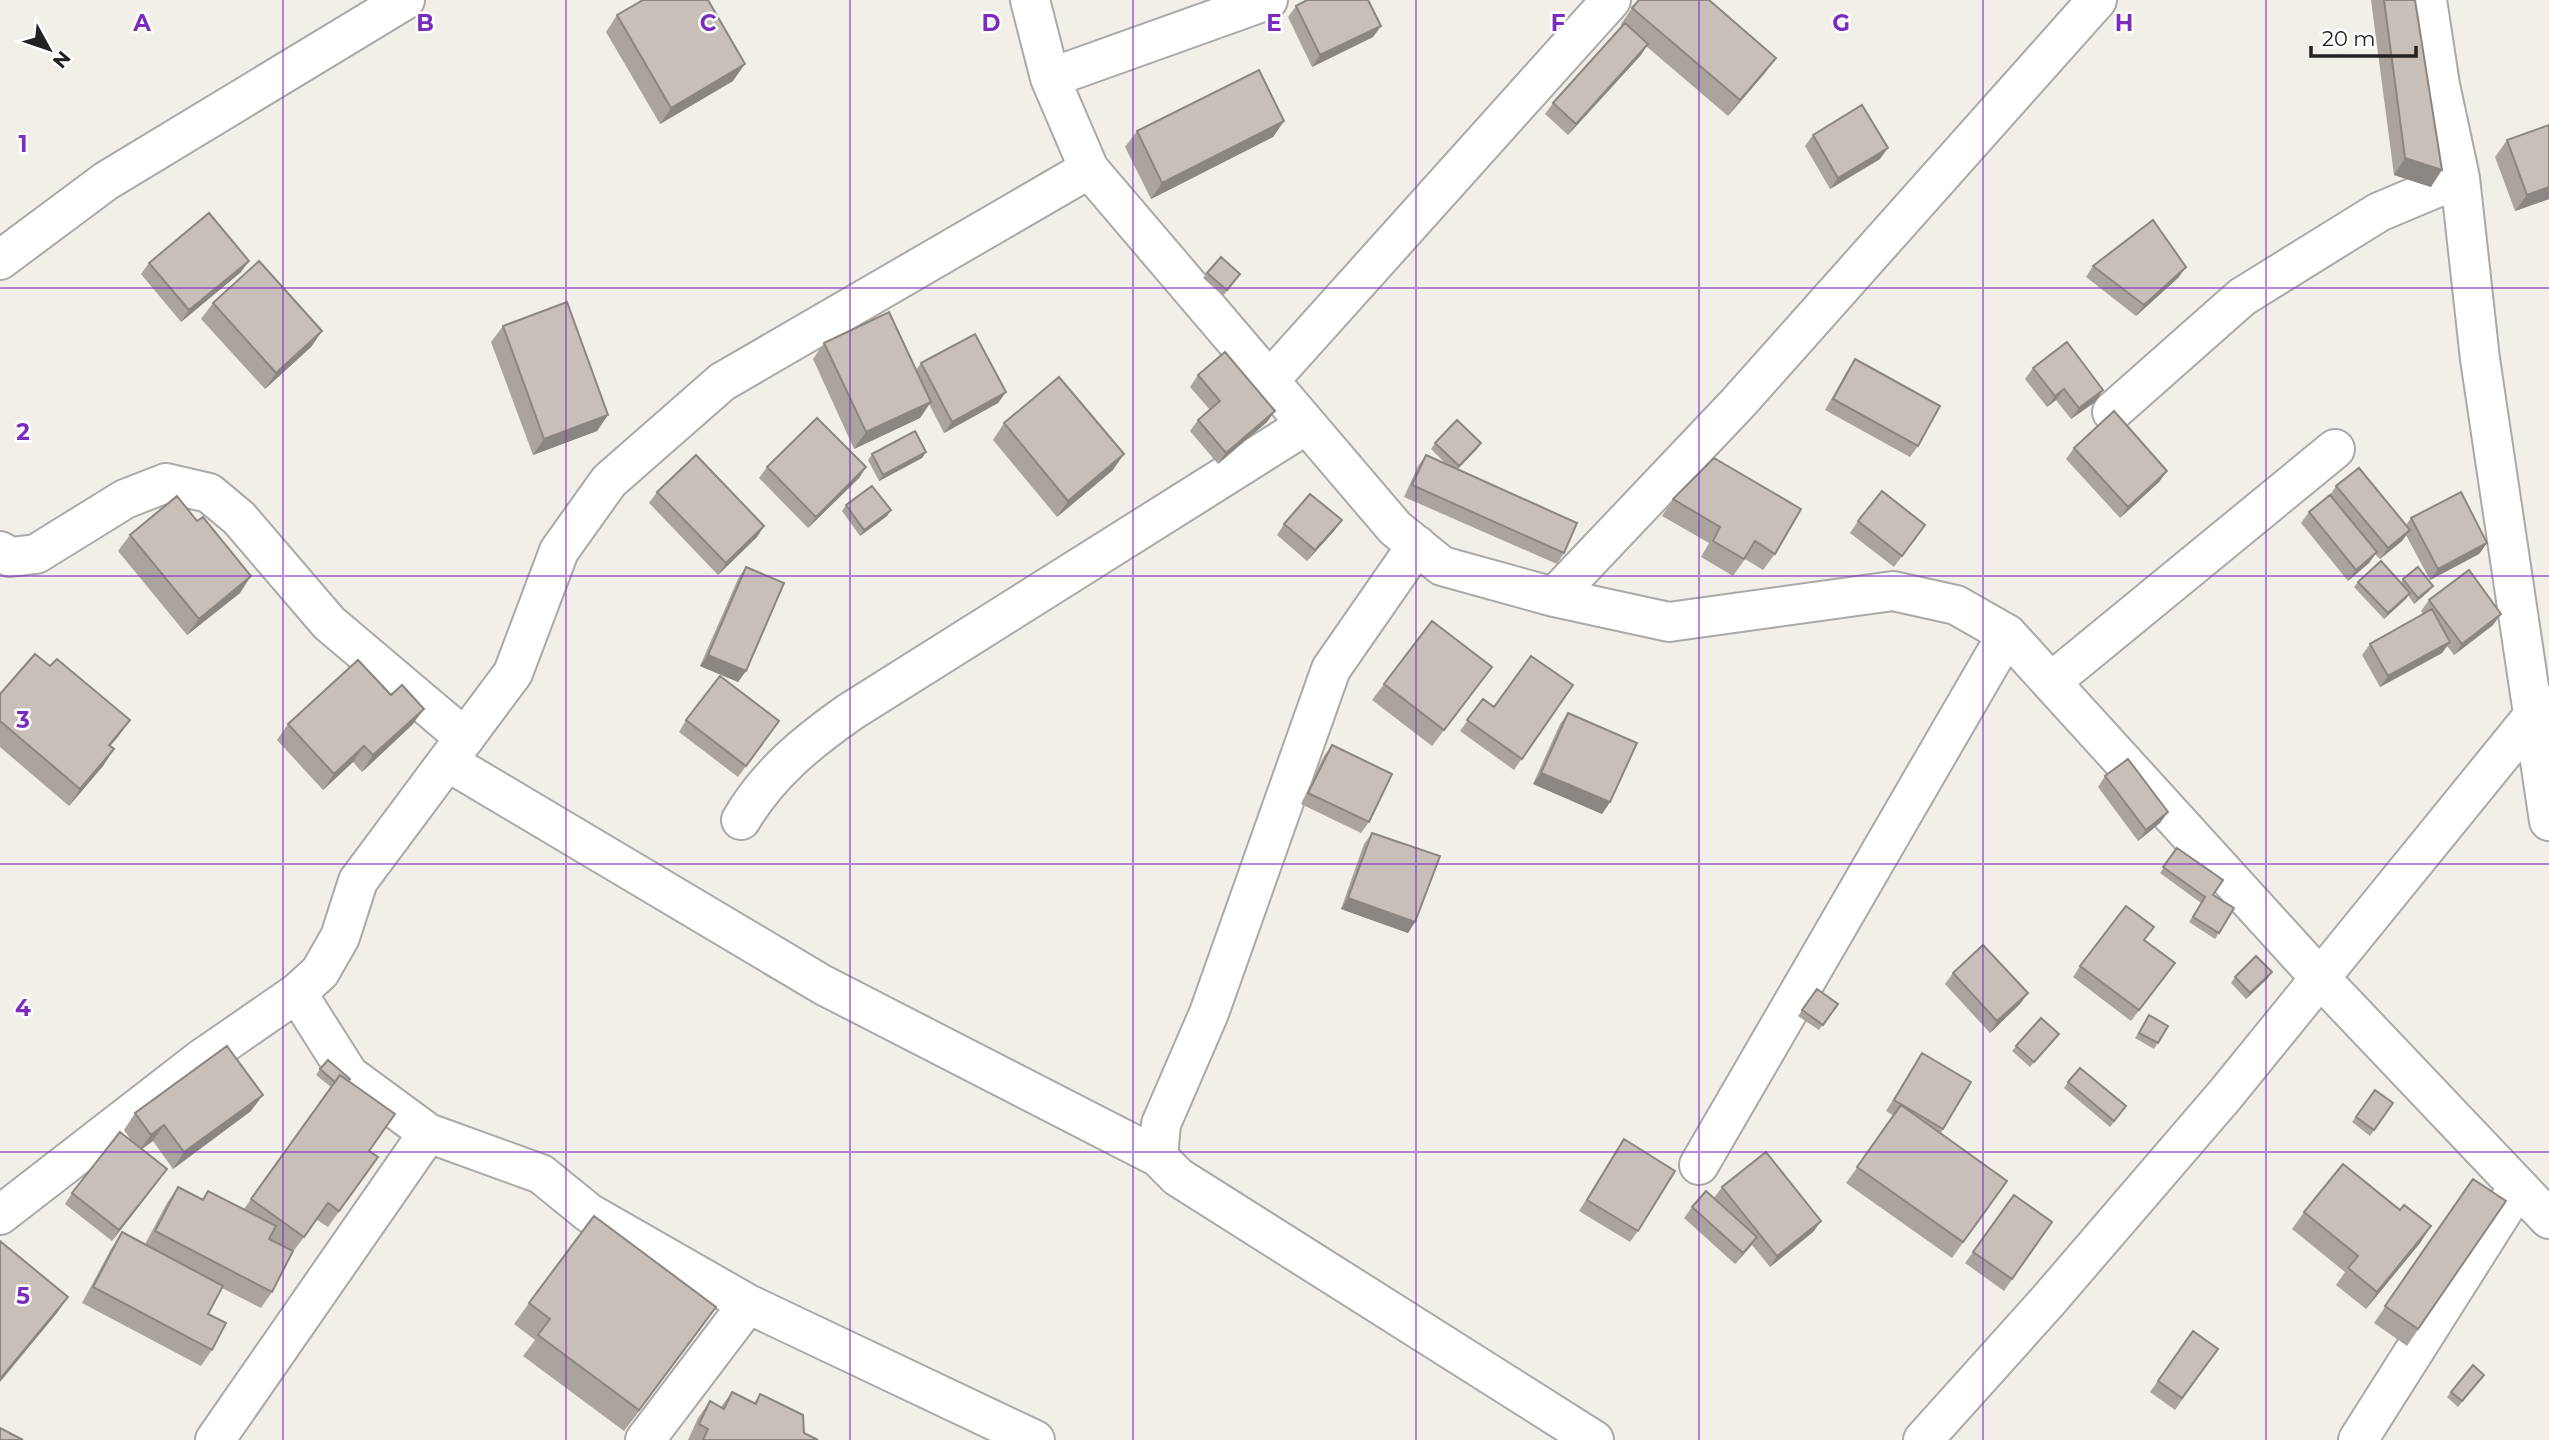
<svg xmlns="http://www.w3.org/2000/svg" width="2549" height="1440" font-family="Montserrat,sans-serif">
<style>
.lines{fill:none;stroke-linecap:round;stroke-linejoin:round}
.minor-casing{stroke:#a9a9a9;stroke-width:42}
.minor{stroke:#fff;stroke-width:38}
.wall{fill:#aba49e}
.shaded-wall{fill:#8b8681}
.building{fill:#c7bfb8;stroke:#8b8681;stroke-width:2}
.grid{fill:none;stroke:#7b2cbf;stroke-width:2;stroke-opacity:0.55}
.grid-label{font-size:23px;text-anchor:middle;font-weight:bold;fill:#7b2cbf;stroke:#fff;stroke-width:5;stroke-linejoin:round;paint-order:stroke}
</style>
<rect width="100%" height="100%" fill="#f2efe9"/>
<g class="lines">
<g class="minor-casing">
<path id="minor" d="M1030,0l20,78 39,91 306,359 47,38 112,31 115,25 224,-31 63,14 51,29 314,345 228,240
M2427,0l13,85 20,93 20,181 69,462
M1050,78l218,-78
M0,260l106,-79 299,-181
M1268,382l343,-382
M2112,412l130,-115 137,-85 81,-34
M0,551l10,6 26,-3 89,-55 41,-16 43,10 30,25 90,105 136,115
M1554,597l184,-194 359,-403
M2051,682l284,-233
M448,762l375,223 335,172 20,20 416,263
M741,820c27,-46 65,-77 109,-108l456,-287
M297,993l52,82 79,58 113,41 48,39 159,91 287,136
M1158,1157l3,-33 48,-111 122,-344 86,-124
M1699,1165l308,-531
M0,1215l200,-155 97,-67 23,-21 20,-35 18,-56 155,-208 46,-122 50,-70 113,-99 367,-213
M215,1440l213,-307
M645,1440l103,-136
M1923,1440l124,-138 178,-207 308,-379 16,-11
M2358,1440l160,-253"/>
</g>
<use href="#minor" class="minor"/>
</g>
<path class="wall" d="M2371,0h44l16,187 -37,-12z
M1296,6l85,20 -8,11 -61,30 -24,-50z
M1632,8l144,50 -12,16 -36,42 -82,-70 -5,9 -73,80 -23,-21 8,-11 69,-77 -1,-2z
M617,15l116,66 -73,43 -54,-92z
M1284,121l-11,16 -122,62 -26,-52 12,-16z
M2549,125v74l-34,12 -20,-54 12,-17z
M1813,135l67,24 -50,30 -25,-43z
M149,263l92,9 -60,50 -40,-48z
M2093,266l93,1 -8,11 -42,38 -50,-39z
M1207,273l33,1 -17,22 -20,-18z
M213,303l109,28 -11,16 -46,42 -64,-70z
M503,326l105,89 -11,16 -64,24 -42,-113z
M824,343l92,27 5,-7 85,29 -8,11 -54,30 -15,-29 -9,14 -66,31 -41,-90z
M1855,359l63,87 -8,11 -85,-47 22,-39z
M2033,368l70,22 -8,12 -24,17 -15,-19 -9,7 -22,-28z
M1198,375l69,47 -49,42 -28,-33 8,-11 12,-10 -20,-23z
M1004,423l109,47 -56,47 -64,-77z
M1435,443h46l-4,6 -20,20 107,84 -7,11 -153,-67 14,-31 8,-11 21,10 -16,-16z
M2074,448l93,23 -8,11 -39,36 -54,-59z
M926,452l-4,6 -43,23 -11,-21 4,-6z
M767,467h99l-7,11 -51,50 -49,-50z
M2336,486l70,39 5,-7 76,25 -8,11 -49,26 -24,-45 -4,6 -22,18 -5,-5 -6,9 -21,18 -47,-58 8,-11 21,-17z
M657,492l107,34 -7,11 -39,38 -69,-72z
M1673,499l128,10 -26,45 -12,16 -18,-11 -12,17 -32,-19 8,-14 -47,-27z
M846,505l45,5 -4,6 -27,20 -18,-25z
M1342,520l-8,11 -27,30 -30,-26 7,-11z
M1858,521l67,4 -31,42 -44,-34z
M130,535l110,58 -53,42 -69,-84z
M746,567v104l-8,11 -38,-16 38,-87z
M2403,579l26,12 -15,13 -6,-9 -24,24 -30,-32 4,-5 43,1z
M2429,600l64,25 -39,30 -7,-9 -5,7 -62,34 -18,-32 8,-11 53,-30 -2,-3z
M50,666l80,54 -20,26 4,3 -11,17 -34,40 -69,-59v-53z
M1492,667l-60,79 -60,-46 12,-16z
M1573,685l-59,85 -54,-39 23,-32 11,8z
M391,695l33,14 -12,16 -50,47 -9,-10 -30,28 -46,-50 11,-16z
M1568,713l42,89 -8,12 -69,-30 27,-60z
M686,720l85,12 -33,45 -59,-45z
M1332,745l37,77 -8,11 -60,-29 23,-48z
M2105,776l63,36 -8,11 -22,18 -40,-54z
M1372,833l43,89 -7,11 -67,-24 23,-65z
M2177,848l36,47 21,13 -19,31 -26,-17 12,-19 -41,-30z
M2080,966l87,8 -36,47 -58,-44z
M1953,973l75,20 -8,11 -30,29 -45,-49z
M2235,977l33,1 -22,21 -15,-16z
M1817,989l21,15 -19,26 -21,-14z
M2149,1015l19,11 -14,23 -19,-11z
M2059,1034l-29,33 -18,-16 4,-5z
M1922,1053l21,76 -2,4 66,48 -55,77 -106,-75 48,-67 -8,-5z
M320,1069l28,12 22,70 8,6 -50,70 -11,-7 -25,33 -20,39 -11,16 -39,-20 -14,26 4,36 -11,16 -119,-63 29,-54 11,-17 23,12 22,-41 11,-16 24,13 6,-9 36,18 87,-122 -15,-12z
M2068,1082l54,30 -12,15 -46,-39z
M2375,1090l18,13 -23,33 -18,-14z
M251,1111l-78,58 -20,-28 -11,8 17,31 -47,61 -47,-37 7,-11 61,-50 -9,-13 11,-17z
M1624,1139l14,92 -8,11 -51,-31z
M2473,1179l33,22 -99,145 -33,-23z
M1722,1187l99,34 -8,11 -43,35 -18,-22 -17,19 -51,-46 8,-11 25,-6 -3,-3z
M2014,1195l38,27 -48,69 -39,-28z
M2400,1210l31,16 -11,17 -54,66 -30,-24 9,-13 -53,-43 12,-17z
M529,1303l187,4 -92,124 -101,-75 12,-16 -21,-16z
M2193,1331l25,18 -43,61 -25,-18z
M2484,1375l-26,32 -11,-10 4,-5z
M732,1392l22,11 6,-9 44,39 14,7h-130l10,-22 12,-17 11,6z"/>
<path class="shaded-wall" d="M1381,26l-8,11 -61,30 8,-12z
M1648,44l-7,11 -73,80 8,-11z
M1776,58l-12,16 -36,42 12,-16z
M745,64l-12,17 -73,43 11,-16z
M1284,121l-11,16 -122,62 11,-16z
M1888,148l-8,11 -50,30 8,-11z
M2405,158l37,12 -11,17 -37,-12z
M2549,187v12l-34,12 12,-16z
M249,261l-8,11 -60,50 8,-12z
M2186,267l-8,11 -42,38 8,-11z
M322,331l-11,16 -46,42 11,-16z
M2064,389l-8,11 -9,7 8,-11z
M2103,390l-8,12 -24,17 8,-11z
M1006,392l-8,11 -54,30 8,-11z
M931,402l-11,16 -66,31 12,-17z
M1275,411l-8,11 -49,42 8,-11z
M608,415l-11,16 -64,24 11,-16z
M1481,443l-4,6 -22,23 4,-6z
M926,452l-4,6 -43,23 4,-6z
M1124,454l-11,16 -56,47 11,-16z
M866,467l-7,11 -51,50 8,-11z
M2167,471l-8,11 -39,36 8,-11z
M891,510l-4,6 -27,20 4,-6z
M1342,520l-8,11 -27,30 8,-11z
M764,526l-7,11 -39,38 8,-12z
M2410,530l-8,11 -22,18 8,-11z
M2487,543l-8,11 -49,26 8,-11z
M2377,552l-8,11 -21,18 8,-11z
M251,576l-11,17 -53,42 12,-16z
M2433,586l-4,5 -15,13 4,-6z
M2410,593l-4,6 -22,20 4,-6z
M2501,614l-8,11 -39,30 8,-11z
M2450,642l-8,11 -62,34 8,-11z
M708,655l38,16 -8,11 -38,-16z
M424,709l-12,16 -50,47 11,-17z
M130,720l-12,17 -21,24 12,-16z
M364,746l-11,16 -30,28 11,-16z
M114,749l-11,17 -34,40 11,-17z
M1541,773l69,29 -8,12 -69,-30z
M2168,812l-8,11 -22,18 8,-11z
M1348,898l67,24 -7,11 -67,-24z
M2272,972l-4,6 -22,21 4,-6z
M2028,993l-8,11 -30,29 7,-12z
M263,1095l-12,16 -78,58 11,-17z
M164,1125l-11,16 -14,10 12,-16z
M167,1169l-8,11 -47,61 7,-11z
M1821,1221l-8,11 -43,35 7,-11z
M2431,1226l-11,17 -54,66 11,-17z
M1757,1237l-8,11 -14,16 8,-11z
M68,1297l-11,16 -57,69v-3z
M716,1307l-15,21 -77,103 15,-21z"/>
<path class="building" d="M643,0h65l37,64 -74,44 -54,-93z
M1307,0h61l13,26 -61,29 -24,-49z
M1639,0h70l67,58 -36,42 -108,-92z
M2384,0h31l27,170 -37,-12z
M1625,23l23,21 -72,80 -23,-21z
M1259,70l25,51 -122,62 -25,-52z
M1862,105l26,43 -50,30 -25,-43z
M2549,125v62l-22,8 -20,-55z
M209,213l40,48 -60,49 -40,-47z
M2153,220l33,47 -42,38 -51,-39z
M1221,257l19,17 -13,16 -20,-17z
M259,261l63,70 -46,42 -63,-70z
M567,302l41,113 -64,24 -41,-113z
M889,312l42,90 -65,30 -42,-89z
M975,334l31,58 -54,30 -31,-59z
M2067,342l36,48 -24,18 -15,-19 -9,7 -22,-28z
M1225,352l50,59 -49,42 -28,-33 22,-19 -22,-26z
M1855,359l85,47 -22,40 -85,-47z
M1059,377l65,77 -56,47 -64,-78z
M2114,411l53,60 -39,36 -54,-59z
M817,418l49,49 -50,50 -49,-50z
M1457,420l24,23 -22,23 -24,-23z
M915,431l11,21 -43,23 -11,-21z
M696,455l68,71 -38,37 -69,-71z
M1426,455l151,68 -13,30 -152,-68z
M1714,458l87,51 -26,45 -20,-13 -11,18 -31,-18 7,-14 -47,-28z
M2359,468l51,62 -22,18 -52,-62z
M872,486l19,24 -27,20 -18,-25z
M1882,491l43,34 -23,31 -44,-35z
M2461,492l26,51 -49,26 -27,-51z
M1310,494l32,26 -27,30 -31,-26z
M2330,495l47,57 -21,18 -47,-58z
M177,496l20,25 6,-4 48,59 -52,43 -69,-84z
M2381,561l29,32 -22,20 -30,-31z
M746,567l38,16 -38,88 -38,-16z
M2418,567l15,19 -15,12 -15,-19z
M2469,570l32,44 -39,30 -33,-44z
M2432,609l18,33 -62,34 -18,-32z
M1432,621l60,46 -48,63 -60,-46z
M35,654l15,12 7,-7 73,61 -21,25 5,4 -34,40 -80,-68v-27z
M1531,656l42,29 -51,74 -55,-39 16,-21 11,8z
M358,660l33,35 11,-10 22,24 -51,46 -9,-9 -30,28 -46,-50z
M720,676l59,45 -33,45 -60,-46z
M1568,713l69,30 -27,59 -69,-29z
M1332,745l60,29 -23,48 -61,-29z
M2128,759l40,53 -22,18 -41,-54z
M1372,833l68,23 -25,66 -67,-24z
M2177,848l46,32 -10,15 21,13 -15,25 -26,-16 12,-20 -42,-30z
M2126,906l28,21 -10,13 31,23 -36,47 -59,-44z
M1983,945l45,48 -31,28 -44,-48z
M2256,956l16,16 -22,21 -15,-16z
M1817,989l21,15 -15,21 -21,-15z
M2149,1015l19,11 -10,17 -19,-10z
M2041,1018l18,16 -25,28 -18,-16z
M227,1046l36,49 -79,57 -20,-27 -13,10 -16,-22z
M1922,1053l49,29 -28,47 -49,-29z
M328,1060l22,19 -2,2 -8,-6 -5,7 -15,-13z
M2080,1068l46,38 -12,15 -46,-39z
M340,1075l55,39 -26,37 9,6 -39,54 -11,-8 -24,34 -53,-38z
M2375,1090l18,13 -19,27 -18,-13z
M1901,1105l106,76 -44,61 -106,-75z
M120,1132l47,37 -48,61 -47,-37z
M1624,1139l51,32 -37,60 -51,-31z
M1766,1152l55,69 -44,35 -55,-69z
M2343,1164l57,46 4,-5 27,21 -54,66 -29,-24 10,-12 -54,-44z
M2473,1179l33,22 -88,128 -33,-23z
M178,1187l25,13 5,-9 68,35 -7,13 24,12 -21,41 -117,-61z
M1706,1191l51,46 -14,16 -51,-46z
M2014,1195l38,27 -40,57 -39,-27z
M594,1216l122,91 -77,103 -101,-75 12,-16 -21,-16z
M122,1232l101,54 -15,28 18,9 -14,27 -119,-63z
M0,1241l68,56 -68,82z
M2193,1331l25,18 -36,49 -24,-17z
M2473,1365l11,10 -22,26 -11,-9z
M732,1392l24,12 4,-10 43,21 1,18 14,7h-115l5,-11 -9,-5 11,-23 14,8z
M0,1428l23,12h-23z"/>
<path class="grid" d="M283,0v1440M566,0v1440M850,0v1440M1133,0v1440M1416,0v1440M1699,0v1440M1983,0v1440M2266,0v1440M0,288h2549M0,576h2549M0,864h2549M0,1152h2549"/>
<g class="grid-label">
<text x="142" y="31">A</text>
<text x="425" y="31">B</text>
<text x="708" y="31">C</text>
<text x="991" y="31">D</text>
<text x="1274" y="31">E</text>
<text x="1558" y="31">F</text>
<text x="1841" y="31">G</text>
<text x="2124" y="31">H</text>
<text x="23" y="152">1</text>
<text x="23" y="440">2</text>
<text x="23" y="728">3</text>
<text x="23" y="1016">4</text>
<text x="23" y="1304">5</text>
</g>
<g transform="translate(49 49) rotate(130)" stroke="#ffffff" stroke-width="5" paint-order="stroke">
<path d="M0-5L12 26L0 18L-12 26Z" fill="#222222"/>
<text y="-10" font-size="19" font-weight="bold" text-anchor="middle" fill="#222222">N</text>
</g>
<path d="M2311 46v10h105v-10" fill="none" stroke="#222222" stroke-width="3.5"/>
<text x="2322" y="46" font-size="21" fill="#222222" stroke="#ffffff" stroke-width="5" paint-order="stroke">20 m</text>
</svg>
